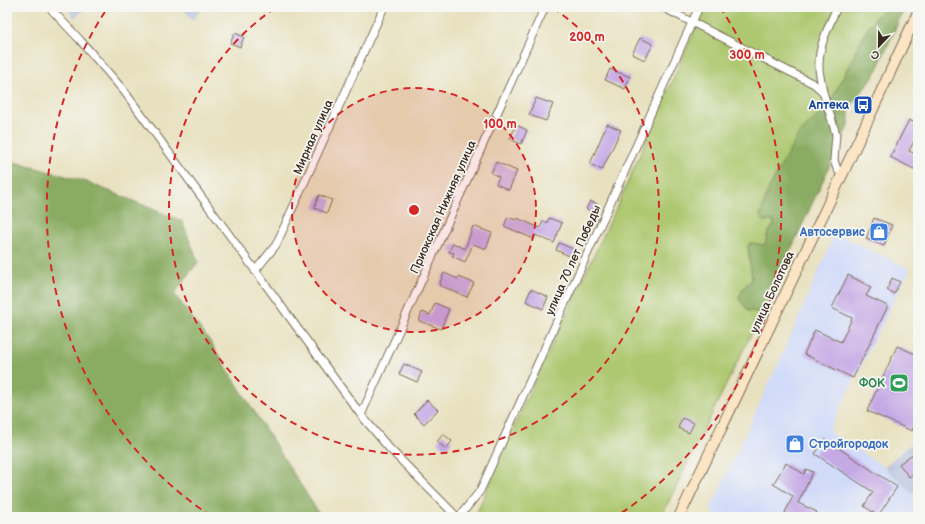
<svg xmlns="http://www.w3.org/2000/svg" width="925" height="524" font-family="'Balsamiq Sans',sans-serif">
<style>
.built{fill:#d0daf9}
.industrial{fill:#bac4de}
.green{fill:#adc86f;stroke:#747946}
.forest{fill:#8aac62;stroke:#626b40}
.building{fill:#c5a9e5}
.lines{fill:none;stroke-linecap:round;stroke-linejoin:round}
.street-casing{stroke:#786a56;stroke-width:9}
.secondary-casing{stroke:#786a56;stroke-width:12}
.street{stroke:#fff;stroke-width:7}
.secondary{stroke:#fce5c4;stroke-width:10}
.ring{fill:none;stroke:#d62828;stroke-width:2;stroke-dasharray:7 5}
.labels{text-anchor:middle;stroke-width:3.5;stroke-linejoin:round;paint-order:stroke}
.transit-label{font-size:12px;font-weight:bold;fill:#164399;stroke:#f6f6f2;text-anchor:end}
.street-label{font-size:12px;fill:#3b2a1e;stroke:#f6f6f2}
.shop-label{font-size:12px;font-weight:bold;fill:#366cbe;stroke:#f6f6f2;text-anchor:end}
.leisure-label{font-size:12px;font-weight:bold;fill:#27864d;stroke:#f6f6f2;text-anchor:end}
.centre{fill:#d62828;stroke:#f6f6f2;stroke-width:2}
.ring-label{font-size:12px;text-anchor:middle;font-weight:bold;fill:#d62828;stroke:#f6f6f2;stroke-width:3.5;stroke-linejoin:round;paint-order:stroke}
</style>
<rect width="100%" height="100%" fill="#f6f6f2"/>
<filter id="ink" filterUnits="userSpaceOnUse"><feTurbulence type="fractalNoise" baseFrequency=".025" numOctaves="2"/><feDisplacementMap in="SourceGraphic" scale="8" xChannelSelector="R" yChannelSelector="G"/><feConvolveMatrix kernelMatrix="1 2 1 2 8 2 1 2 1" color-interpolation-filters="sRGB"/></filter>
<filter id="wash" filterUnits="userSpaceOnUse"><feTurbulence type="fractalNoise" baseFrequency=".012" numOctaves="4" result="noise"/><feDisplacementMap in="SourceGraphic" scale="16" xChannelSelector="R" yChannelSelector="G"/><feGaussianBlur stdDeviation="0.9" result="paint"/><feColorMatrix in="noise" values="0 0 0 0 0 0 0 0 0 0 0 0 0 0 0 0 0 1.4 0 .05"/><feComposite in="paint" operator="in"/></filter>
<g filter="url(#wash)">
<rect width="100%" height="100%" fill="#e8e1bf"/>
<path class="built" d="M835,233l75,36 -81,162 55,36 28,26 6,18v6h-199l-9,-7 74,-159z"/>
<path class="industrial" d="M66,7h22l-14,11z
M181,7h22l-10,13z
M918,438v56l-6,-1 -28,-26z"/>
<path class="green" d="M705,7h176l1,3 -14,17 -38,76 -66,118h10v4l-6,8 -3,12 -15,-2 -2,4 4,32 -9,10 -4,9 9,13 14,1 -101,205h-186l45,-104 98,-209z"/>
<path class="forest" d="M881,7h24l-31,69 -25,32v16l-87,188 -14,-1 -9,-13 4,-9 9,-10 -4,-32 2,-4 15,2 3,-12 6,-8v-4h-10l-4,-4 8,-27 30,-55 32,-32 38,-76 14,-17z
M7,160l80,22 95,39 16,41 -24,32 35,46 112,177h-314z"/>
<g id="blocks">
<path class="building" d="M235,33l9,4 -4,10 -10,-4z
M640,38l13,6 -8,16 -13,-6z
M610,69l20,8 -5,12 -20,-9z
M536,98l17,6 -7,17 -17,-6z
M909,120l9,4v9l-9,18 9,4v16l-28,-14z
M607,124l14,6 -19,40 -12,-6z
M516,125l11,5 -6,14 -11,-5z
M496,162l21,9 -8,19 -13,-6 3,-7 -8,-4z
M319,195l13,5 -5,13 -13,-5z
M590,201l7,3 -4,8 -7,-3z
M508,217l8,3 1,-2 23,10 3,-7 4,2 2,-5 13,5 -8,20 -19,-8 -1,4 -30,-13z
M874,218l18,7 -8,21 -18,-7z
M473,226l19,7 -6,16 -13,-5 -8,18 -13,-6 2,-3 -5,-1 4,-9 12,6z
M559,243l19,8 -4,7 -18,-8z
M444,273l14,6 1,-2 15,6 -7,14 -28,-12z
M848,275l23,12 -5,9 22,10 -35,72 -49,-24 11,-24 26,12 11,-24 -20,-10z
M892,278l8,4 -6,12 -7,-4z
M531,289l17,8 -5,12 -17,-8z
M435,303l14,6 -8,20 -22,-8 3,-9 8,3z
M897,346l21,9v63l-6,13 -45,-20z
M404,364l18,8 -5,10 -18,-8z
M427,400l11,10 -14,14 -10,-10z
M682,418l12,5 -5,10 -11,-5z
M443,434l9,7 -6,8 -9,-7z
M825,439l72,48 -19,29 -14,-10 9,-14 -58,-38z
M918,450v21l-9,6 -10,-13z
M786,463l18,11 2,-5 7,3 -15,31 19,9 -3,5h-31l10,-21 -20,-12z"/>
</g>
</g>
<g filter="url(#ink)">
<use href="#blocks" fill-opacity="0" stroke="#786a56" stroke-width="1"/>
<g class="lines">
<g class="street-casing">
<path id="street" d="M49,7l31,33 44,51 237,324 28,33 68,69
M662,7l152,77 9,8 13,42 -2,26 3,9 5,6
M823,92c-1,-8 -4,-17 -4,-25 -1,-21 10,-41 18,-60
M255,271l21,-26 108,-238
M361,415l184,-408
M459,517l21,-26 219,-484"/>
</g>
<g class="secondary-casing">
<path id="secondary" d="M679,517l174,-365 65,-140"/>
</g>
<use href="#street" class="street"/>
<use href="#secondary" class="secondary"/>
</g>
</g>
<circle cx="414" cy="210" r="122" fill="#d62828" fill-opacity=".12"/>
<g class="ring">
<circle cx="414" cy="210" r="122"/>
<path d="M553 8A245 245 0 1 1 275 8"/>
<path d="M211 516A367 367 0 0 1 108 7M720 7A367 367 0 0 1 617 516"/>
</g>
<defs>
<g id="bus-square" transform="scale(1)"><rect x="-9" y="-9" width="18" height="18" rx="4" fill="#1a4fb4" stroke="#f6f6f2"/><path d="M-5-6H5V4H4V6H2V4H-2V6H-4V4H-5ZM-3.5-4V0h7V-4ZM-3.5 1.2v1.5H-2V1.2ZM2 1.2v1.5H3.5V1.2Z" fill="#fff"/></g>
<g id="shop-square" transform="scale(1)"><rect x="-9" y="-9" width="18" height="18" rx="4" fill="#3f7fe0" stroke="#f6f6f2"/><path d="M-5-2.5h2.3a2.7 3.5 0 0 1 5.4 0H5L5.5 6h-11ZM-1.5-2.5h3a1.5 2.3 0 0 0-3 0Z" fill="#fff"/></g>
<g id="stadium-square" transform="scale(1)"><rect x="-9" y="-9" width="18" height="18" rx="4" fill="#2e9e5b" stroke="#f6f6f2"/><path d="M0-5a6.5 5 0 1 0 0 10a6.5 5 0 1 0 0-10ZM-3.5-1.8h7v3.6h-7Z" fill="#fff"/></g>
</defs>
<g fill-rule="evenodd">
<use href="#bus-square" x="863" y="105"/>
<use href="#shop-square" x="879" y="232"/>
<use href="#stadium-square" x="899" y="383"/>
<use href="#shop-square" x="795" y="444"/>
</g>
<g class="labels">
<g class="transit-label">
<text x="849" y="109">Аптека</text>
</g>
<g class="street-label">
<text transform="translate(313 137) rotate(-66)" y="4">Мирная улица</text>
<text transform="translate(443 207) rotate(-66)" y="4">Приокская Нижняя улица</text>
<text transform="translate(573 260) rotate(-66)" y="4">улица 70 лет Победы</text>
<text transform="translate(772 292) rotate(-65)" y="4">улица Болотова</text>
</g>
<g class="shop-label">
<text x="865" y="236">Автосервис</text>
<text x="809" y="448" text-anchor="start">Стройгородок</text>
</g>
<g class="leisure-label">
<text x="885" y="387">ФОК</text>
</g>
</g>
<circle cx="414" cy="210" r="6" class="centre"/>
<g class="ring-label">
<text x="587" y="41">200 m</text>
<text x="747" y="59">300 m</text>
<text x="500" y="128">100 m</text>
</g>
<rect width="925" height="524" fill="none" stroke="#f6f6f2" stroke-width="24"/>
<g transform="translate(879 46) rotate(202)" stroke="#f6f6f2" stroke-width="3" paint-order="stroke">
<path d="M0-3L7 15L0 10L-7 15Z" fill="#3b2a1e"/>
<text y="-6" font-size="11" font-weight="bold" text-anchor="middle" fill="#3b2a1e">С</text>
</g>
</svg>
